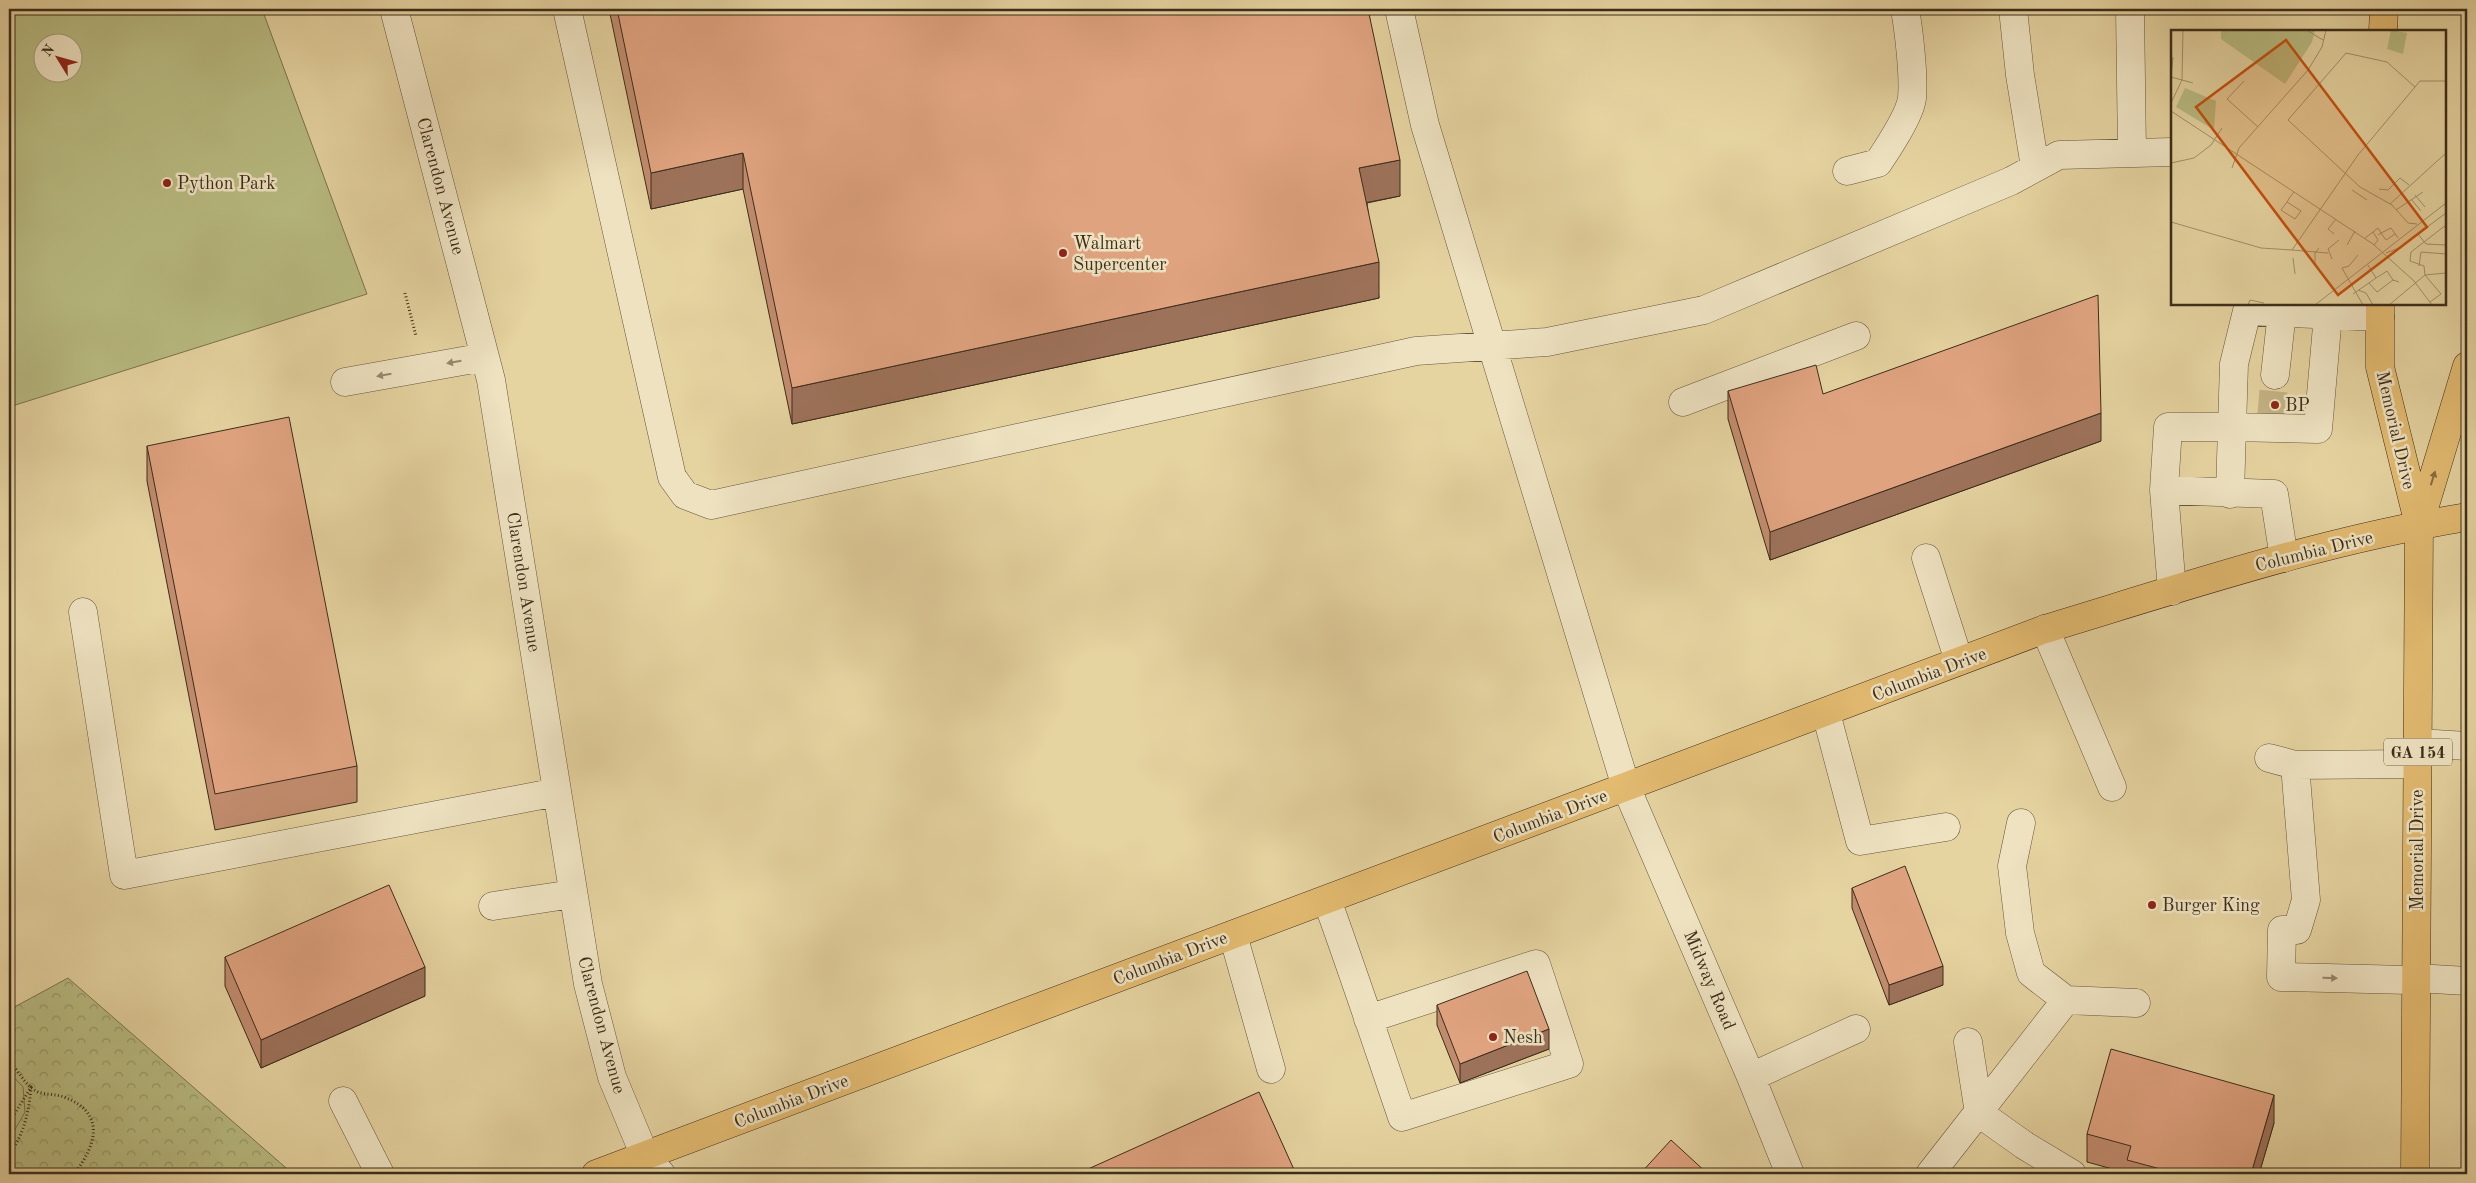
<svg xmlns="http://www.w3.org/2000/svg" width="2476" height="1183" font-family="'Old Standard TT',serif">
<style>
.forest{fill:url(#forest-crowns);stroke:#7a744e}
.garden{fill:#b8bb81;stroke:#7a744e;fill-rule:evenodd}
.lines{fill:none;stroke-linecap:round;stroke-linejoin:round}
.minor-tunnel{stroke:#c3b285;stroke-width:28;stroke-dasharray:28 14;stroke-linecap:butt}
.minor-casing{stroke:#66563c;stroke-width:29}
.major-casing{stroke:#3c2d1a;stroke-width:29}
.path{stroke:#3c2d1a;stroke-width:3;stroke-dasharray:1 2.5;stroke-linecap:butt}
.minor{stroke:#eee2c1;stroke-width:28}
.major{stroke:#e2ba70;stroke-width:28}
.wall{fill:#c18c6e;stroke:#3c2d1a}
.shaded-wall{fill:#9d725a;stroke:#3c2d1a}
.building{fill:#e0a380;stroke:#3c2d1a}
.oneway{fill:#95886e}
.oneway2{fill:#876c41}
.poi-dot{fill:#8f2418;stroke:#eee2c1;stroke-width:2}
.labels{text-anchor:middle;stroke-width:5;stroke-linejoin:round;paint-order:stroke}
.shield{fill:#eee2c1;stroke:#71634c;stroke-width:1}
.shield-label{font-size:16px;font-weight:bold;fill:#3c2d1a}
.poi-label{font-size:18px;fill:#3c2d1a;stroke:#eee2c1;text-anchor:start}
.street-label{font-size:18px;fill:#3c2d1a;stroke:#eee2c1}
.inset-road{fill:none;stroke:#a1916a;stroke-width:1}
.view{fill:#c6500f;fill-opacity:0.15;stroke:#c6500f;stroke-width:2.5}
.inset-edge{fill:none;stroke:#3c2d1a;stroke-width:2.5}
</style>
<defs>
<pattern id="forest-crowns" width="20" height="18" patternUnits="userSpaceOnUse" patternTransform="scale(1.25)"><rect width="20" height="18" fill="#b8bb81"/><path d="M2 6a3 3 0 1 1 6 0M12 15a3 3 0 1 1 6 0" fill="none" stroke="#979869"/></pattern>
</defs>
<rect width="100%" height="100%" fill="#e5d3a0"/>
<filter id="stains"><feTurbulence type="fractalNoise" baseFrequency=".004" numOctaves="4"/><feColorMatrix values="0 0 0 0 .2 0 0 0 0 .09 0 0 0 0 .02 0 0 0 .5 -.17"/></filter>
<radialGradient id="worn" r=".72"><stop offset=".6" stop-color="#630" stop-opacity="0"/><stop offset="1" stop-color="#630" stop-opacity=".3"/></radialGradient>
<path class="forest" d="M68,978l225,196h-284v-164z"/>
<path class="garden" d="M9,9h253l105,285 -358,113zM42,42h30v30h-30z
M9,1072l14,15 2,25 -16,28z"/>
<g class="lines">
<path class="minor-tunnel" d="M2271,419l4,-44"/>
<g class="minor-casing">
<path id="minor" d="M394,9l97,371 97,604 24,93 33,79 16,18
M567,9l105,468 13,18 26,10 705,-154 131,-9 157,-32 307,-129 48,-26 113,-3
M1399,9l26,116 201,662 125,290 39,97
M2013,9l7,66 15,92
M2130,9l2,144
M1847,171l31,-8c10,-15 32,-48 34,-65 2,-23 -3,-66 -7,-89
M2275,375l7,-63
M345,382l140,-25
M1683,402l173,-66
M2164,490l4,-63h64l2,-63 13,-53 133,6
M2230,494l2,-67 86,2 10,-114
M1926,558l33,103
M2172,591l-8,-101 110,4 10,64
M83,612l41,263 433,-83
M2045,629l67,158
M1826,713l34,128 86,-14
M2418,743l49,3
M2269,758l26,7 11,135 -9,30h-15l-1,47 128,3 7,-2 51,3
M2295,765l122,-1
M2021,823l-9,43 8,67 11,40 35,27 70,3
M1327,900c26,72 50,144 75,217l167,-53 -33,-100 -168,55
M493,906l80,-12
M1233,935l38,134
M1968,1042l11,71 45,32 48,29
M1751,1077l105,-48
M343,1101l37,73
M1930,1174l136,-174"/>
</g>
<g class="major-casing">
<path id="major" d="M2383,31l1,-22
M2380,304v63l39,158 -4,649
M2419,525l48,-159
M596,1174l1449,-545c139,-42 279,-89 422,-112"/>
</g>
<path class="path" d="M405,293l11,43
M9,1061c10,10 16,25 29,31 8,3 18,2 26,5 43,16 32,49 10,77
M9,1123l22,-36c-2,25 -7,47 -22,68"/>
<use href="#minor" class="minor"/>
<use href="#major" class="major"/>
</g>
<path class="wall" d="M609,9h759l32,187 -33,7 12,95 -587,126 -49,-235 -92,20z
M1728,391l95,3 278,47 -331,119 -42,-141z
M147,446l210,320v36l-142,28 -68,-349z
M1852,888l91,97 -54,20 -37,-97z
M225,957l200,39 -164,72 -36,-82z
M1437,1005l112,44 -89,34 -23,-58z
M2274,1123l-15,51h-132v-1l-40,-11v-28z"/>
<path class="shaded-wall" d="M743,153v36l-92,20v-36z
M1400,160v36l-41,8v-36z
M1379,262v36l-587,126v-36z
M2101,413v28l-331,119v-28z
M1943,966v19l-54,20v-20z
M425,967v29l-164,72v-28z
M1549,1029v20l-89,34v-19z
M2274,1095v28l-15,51h-8z"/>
<path class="building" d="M617,9h751l32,151 -41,8 20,94 -587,126 -49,-235 -92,20z
M2098,295l3,118 -331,119 -42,-141 88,-26 7,29z
M289,417l68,349 -142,28 -68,-348z
M1905,866l38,100 -54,19 -37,-97z
M389,885l36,82 -164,73 -36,-83z
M1527,971l22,58 -89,35 -23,-59z
M2111,1049l163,46 -23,79h-72l-52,-14 4,-14 -44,-12z
M1259,1092l37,82h-219z
M1671,1140l37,34h-68z"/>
<defs><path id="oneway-solid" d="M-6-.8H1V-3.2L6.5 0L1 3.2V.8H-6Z" transform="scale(1.25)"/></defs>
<g class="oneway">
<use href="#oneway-solid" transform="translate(454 362) rotate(170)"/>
<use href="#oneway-solid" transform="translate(384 375) rotate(170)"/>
<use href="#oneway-solid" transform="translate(2330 978) rotate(1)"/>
</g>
<use class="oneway2" href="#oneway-solid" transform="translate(2433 478) rotate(-73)"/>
<g class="poi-dot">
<circle cx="167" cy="183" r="5"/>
<circle cx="1063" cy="253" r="5"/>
<circle cx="2275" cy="405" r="5"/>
<circle cx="2152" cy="905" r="5"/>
<circle cx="1493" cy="1037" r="5"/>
</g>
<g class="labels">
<rect class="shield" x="2384" y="738.5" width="68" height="27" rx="4"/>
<g class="shield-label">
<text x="2418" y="758">GA 154</text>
</g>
<g class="poi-label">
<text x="177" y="189">Python Park</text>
<text x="1073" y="249">Walmart<tspan x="1073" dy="21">Supercenter</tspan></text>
<text x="2285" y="411">BP</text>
<text x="2162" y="911">Burger King</text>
<text x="1503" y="1043">Nesh</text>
</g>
<g class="street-label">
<text transform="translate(441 186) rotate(75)" y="6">Clarendon Avenue</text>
<text transform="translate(2396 430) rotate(77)" y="6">Memorial Drive</text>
<text transform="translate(2314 551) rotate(-14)" y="6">Columbia Drive</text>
<text transform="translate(524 582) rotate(81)" y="6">Clarendon Avenue</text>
<text transform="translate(1929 674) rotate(-21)" y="6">Columbia Drive</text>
<text transform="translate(1550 816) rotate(-21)" y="6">Columbia Drive</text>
<text transform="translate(2417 850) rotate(-90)" y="6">Memorial Drive</text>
<text transform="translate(1170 958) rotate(-21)" y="6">Columbia Drive</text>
<text transform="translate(1710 980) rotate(67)" y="6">Midway Road</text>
<text transform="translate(602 1025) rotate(75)" y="6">Clarendon Avenue</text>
<text transform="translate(791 1101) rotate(-21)" y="6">Columbia Drive</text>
</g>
</g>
<g transform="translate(2171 30)">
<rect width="275" height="275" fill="#e5d3a0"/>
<path d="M14,58l31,13 -2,29 -38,-23z" fill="#b8bb81"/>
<path d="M144,0l-3,12 -27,42 -64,-45v-8zM220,0l16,3 -4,21 -16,-5z" fill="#b8bb81"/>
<path class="inset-road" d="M137,1l15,9M2,27l-2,20 22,6M73,51l-17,18 31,28M244,57l-28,-25 -41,-9 -58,67 72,67 32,18 16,18 9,1M0,73l11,-23 1,-50M0,81l202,133 41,37 18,24M0,133l23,-5 17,-13 11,-17M61,138l7,-20 69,-78 14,-23 4,-17M208,159l9,1 12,-12 9,7M181,160l15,10M244,165l10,12M240,169l10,12M116,172l14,9 -6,8 -14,-9 6,-8 3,-5 4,-5M219,174l56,-51M225,180l27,-18M0,192l90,26 31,2 66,-95 62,-74h26M202,202l5,-4 3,5 10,-5 7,10M163,204l-6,-5 8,-10M247,204l8,10 20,1M207,205l3,-2 5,7 9,-6M194,208l8,-6 5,8 -4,5M176,215l8,-14M121,220l36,3M215,223l13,-5 47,-35M187,225l-9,11 -7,2 21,37M122,228l2,16M161,229l-4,-10 11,-9M144,235v-12l4,-5M248,236l2,-14 25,2M254,245l16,19 -11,8M254,245l21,-2M205,248l11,-7 6,9 6,2M198,253l8,9 16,-12M187,260l8,3 7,12M182,264l23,-16 -8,-13M77,275l2,-5 14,3M144,275l131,-102M218,275l36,-30 -1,-9 -14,-5 1,-9 35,-27"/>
<path class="view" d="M115,10l141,187 -89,68 -142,-188z"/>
<rect width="275" height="275" class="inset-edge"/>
</g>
<rect width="2476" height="1183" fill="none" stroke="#e5d3a0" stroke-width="30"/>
<rect x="10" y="10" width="2456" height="1163" fill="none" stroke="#3c2d1a" stroke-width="2.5"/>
<rect x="15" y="15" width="2446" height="1153" fill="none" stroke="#3c2d1a"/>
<g transform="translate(58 58) rotate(307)"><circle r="24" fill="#eee2c1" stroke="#a79a7e"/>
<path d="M0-4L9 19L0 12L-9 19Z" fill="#8f2418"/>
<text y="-8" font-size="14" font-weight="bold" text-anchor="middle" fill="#3c2d1a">N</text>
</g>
<rect width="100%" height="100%" filter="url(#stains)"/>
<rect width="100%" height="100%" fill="url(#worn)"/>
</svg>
